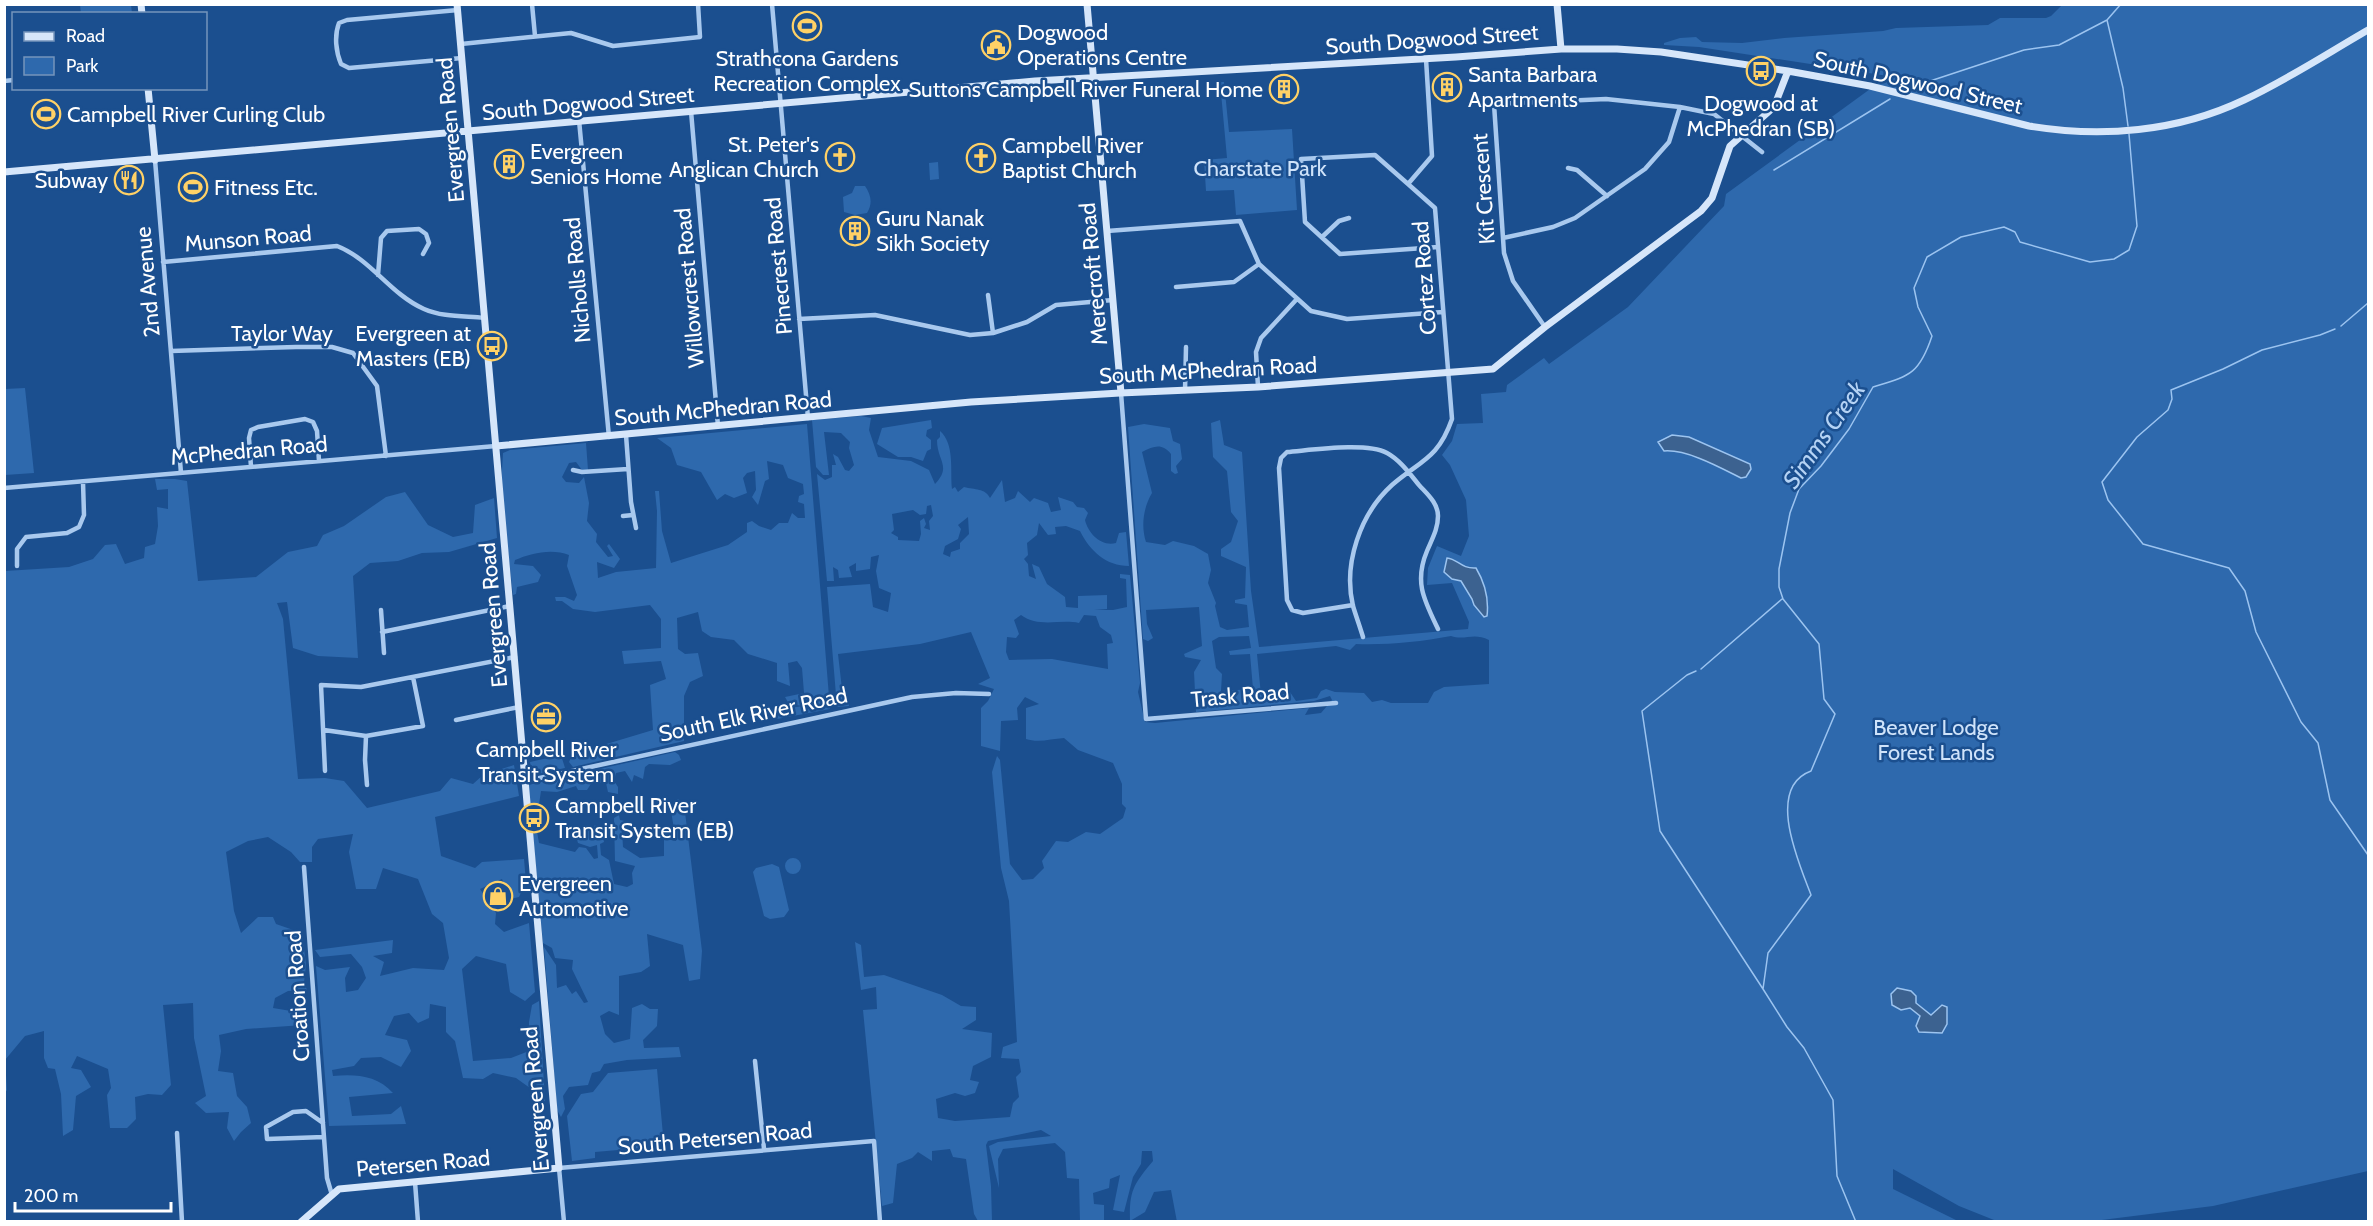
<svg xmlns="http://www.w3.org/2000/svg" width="2373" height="1226" font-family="Cabin,sans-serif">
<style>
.green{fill:#2e69ad;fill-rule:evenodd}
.water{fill:#3c6290;stroke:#9cc4f0;stroke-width:1.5}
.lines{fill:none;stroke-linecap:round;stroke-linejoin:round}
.stream{stroke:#9cc4f0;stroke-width:1.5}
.street{stroke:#a9c9ee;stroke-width:4.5}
.secondary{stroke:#d6e6fa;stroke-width:7}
.labels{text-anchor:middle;stroke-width:5;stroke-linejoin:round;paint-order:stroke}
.poi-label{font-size:22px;fill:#fff;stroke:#1b4f8f;text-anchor:start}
.street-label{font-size:22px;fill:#fff;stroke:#1b4f8f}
.park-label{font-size:22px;fill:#cfe3fa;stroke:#1b4f8f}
.water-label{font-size:24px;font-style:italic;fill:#b5d3f5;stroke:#1b4f8f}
</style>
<rect width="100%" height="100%" fill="#1b4f8f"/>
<path class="green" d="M80,5h51l1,8h-51z
M2062,5h306v1166l-155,35 -127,16h-87l-40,-16 -66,-37v20l65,32 -781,1 -6,-32 -17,2 -9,20 -15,9c-1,-31 4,-37 23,-60l-1,-10h-10l-1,13 -8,13 -9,35 -11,-2 7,-35 -10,4 -1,9 -16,5 1,11 10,1v16l-24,1 -1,-43 -12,-1 -2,-26 -10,-9 -52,6 -5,10 1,29 -10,-42 9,-4 53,-6 -10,-6 -53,11 -2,4 5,41 1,35h-14l-4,-7 -8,-55 -13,-2 -3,-8 -18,2v10l-14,-9 -6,6 -15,6 -4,39 -11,3 -19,-196 14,-1 -1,-22 -15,3 -6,-48 6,3 3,32 20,-2 58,20 19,11 15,1v13l-14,9 30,4 -1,24 -18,9 -3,14 9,2 -4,11 -10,3 -10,-3 -19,6 2,19 17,3 55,-4 3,-14 6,-6 -3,-20 5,-5 -2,-13 -18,-1 2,-11 14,-5 -8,-141 -8,-33 -9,-96 5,-16 3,4 10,104 12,16 11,-1 11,-11 -2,-7 14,-20 12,1 18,-10 14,2 23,-16 3,-10 -4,-4v-20l-9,-21 -35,-13 -14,-12c-13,1 -26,5 -38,1v-31l13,-4 -14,-7 -8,11 1,12 -17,1 -1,30 -19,-5v-38l7,-7 6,-12 -16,-5 12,-6 -19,-46 -51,12 -82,10 4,35 6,10 1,7 -12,1 -10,-120 43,-3 3,23 15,5 3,-19 -12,-5 -3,-17 3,-16 -8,2 -1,12 -14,2v-8l-7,4 3,10 -13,1 -1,-8 -5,-3 1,14h-7l-10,-107 8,6 7,-3v-12h4l-3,-11 5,3 7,13 4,1 5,-6 -5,-17 1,-6 -9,-9 -17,-1 5,43h-6l-7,-8 -4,-47 49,-4 10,2 -2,12 9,27 33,4 18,9 6,14c17,-18 2,-23 2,-44l3,-3v-6c15,13 10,40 12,58l3,-2 3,5 6,-5c11,3 21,1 26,11l12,-18 3,22 10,-4 3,-7 12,11 4,-4 14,5 3,9 10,-2 -3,-13 15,5 4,5 7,1 4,5 -3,7c3,13 16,27 31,23l3,-10 7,-1 3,34c-23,0 -39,-15 -49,-35l-14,-5 -11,1 1,7 -8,1 -9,-12 -2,12 -10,8 1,12 -4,4 4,5 1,12 7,3 -4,-15 7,3 8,17 18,13 1,10 12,1v-12l29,-1v14l-13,1h19l14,-3 -1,-28 -6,-1v-4l10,1 10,108 -2,9 7,30 10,1 154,-15 -4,7 16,-2 11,-13 -2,-4 -16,5 -118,11 -2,-40 7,-12 -16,-3 -1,-3 18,-8 -3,-39 -53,3 1,14 6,14 -5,3 -5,-2 -15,-212 16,-3 26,4 3,13 7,3 2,15 -6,7 2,7 -3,1 -4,-3v-17c-9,-11 -17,-8 -29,-2l10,41c-9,15 -11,34 -6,49l19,3 8,-4 21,5 14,8 3,16 -3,13 8,20 -1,3 5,21 7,3 22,-3 -2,-22 -12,-2v-3l10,-2 1,-31 -25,-11v-7l10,-7 7,-21 -7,-9 -4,-41 -14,-14 -2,-34 9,-3 4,25 18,7 9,139 8,56 209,-18 1,-7 -17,-39 -25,2 1,-17 9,-22 24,10 8,-20 -3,-36 -16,-35 -8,-10 10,-14 5,-17 26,-1 -2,-29 25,-2 1,-7 37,-27 5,6 79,-57 96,-101 2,-12 162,-118 -189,-29 -35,-2v-2l16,-5 16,-1 6,5 40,1 42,-5 99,-7 13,-3 92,-3 12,-7h46l5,-2zM931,505l2,11 -4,5 1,9 -6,-2 2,-4 -2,-6 -4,3 1,13 -2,7 -21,-1v-3l-7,-4 3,-3 -2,-16 21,-4 7,5 6,-1 1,-8zM968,517l1,17 -9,9v6l-9,3 -1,5 -7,-3 2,-8 13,-7 3,-10 -3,-4zM1021,615c17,13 39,4 58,8l5,-8 12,1 4,11 11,8 2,8 -6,1 1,25 -56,-10 -43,1 -3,-8 1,-15 9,1 3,-4 -5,-14zM1249,636l2,12 -22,3 1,4 20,-1 3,35 -32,2 1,-17 -6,-6 -4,-27 7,-4zM1451,636c14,5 22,-4 38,4v44l-45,3 -10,5 -6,11h-37l-9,-3 -10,2 -8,-9 -29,-1 -9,-3 -5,2 -4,7 -21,3 -6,-9 -13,4 -5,-5 -7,5 -4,-1 -4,-41 79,-8 14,4 6,-6c31,1 64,-2 95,-8z
M1220,82h4l5,50 63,-3 5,81 -61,5 -2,-25 -28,1 -2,-31 23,-2z
M938,162l1,17 -9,1 -1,-17z
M855,186h10c6,9 8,17 2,27l-12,2 -11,-3 -1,-15 9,-4z
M25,388l9,85 -29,2v-86z
M931,420l1,8 -5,2 -1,6 5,4v9l-4,2 -4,10 -12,-4h-13l-21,-13 5,-16z
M807,424l23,285 -53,10 1,-9 25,-4 -14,-2 -4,-7 19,-4 -2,-25 -5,-7 -9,2 2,23 -13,-5v-18l-29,-9 -14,-14 -23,-3 -9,-6 -4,-19 -21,6 1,31 7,5 13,-1 5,23 -13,6 -6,14v45l-111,26 -4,-5 6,-13 9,4 9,-5 60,-18 -3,-45 16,-6 -5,-18 -37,3 -2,-13 39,-3v-29l-11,-14 -55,7 -22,-3 -11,-8h-6l-1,-4h10l9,4 3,-6 -10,-29 2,-11c-17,-7 -38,-2 -54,5l-1,4 19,2 8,9 -3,7 -21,5 -1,7 -3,1 -12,-108 2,-34 7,-3 76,-7 2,27h-6l-6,-8 -7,1 -7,14 4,5 13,1 5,-6 5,26 -2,18 10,13 -1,8 12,15 5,-1 -6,-10 2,-2 11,15 -6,9 -17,-6 1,16 18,-6 40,-4 1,-57 -2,-20h4l3,40 9,32 57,-18 19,-13v-9l5,-2 7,5 12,4 8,-7h9l4,-10 6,5h7l-1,-14 -6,-2 1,-6 5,-2 -1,-10 -15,-6 -5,-13 -16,-4 2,18 -4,2 -7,24 -6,-8 4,-7 -1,-19 -8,2 -4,5 4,15 -13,5 -9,-4 -8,6 -16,-28 -24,-7 -6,-17 -14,-10z
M155,479h20l12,2 11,100 58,-4 32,-25 29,-6 6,-11 21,-9 42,-29 19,-5 23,33 25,12 20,-4 2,-28 19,-7 3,40 -48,14 -27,1 -24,8 -28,2 -17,13 5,82 -40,-2 -25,-8 -6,-46 -10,1 6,16 15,160 27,-1 19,3 23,27 73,-17 11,-13 22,6 10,-9 31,-10 5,31 -84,21 6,39 34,12 7,-6 42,-3 2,23 -7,15 -9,2 -8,-20 -22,10 16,24 -1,11 9,8 25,-9 6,69 -10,9 -15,-9 -4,-28 -30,-8 -14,13 11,92 38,-3 18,-7v-29l3,-17 7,-4 6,100 -4,2 -6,-24 -5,9 -14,-10 -23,-5 -10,6 -20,-1 -8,-37 -9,-9v-25l-16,-3 -1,14 -11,5 -9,-10 -15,3 -9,19 22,5 4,11 -10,16 -20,-10 -20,1 -7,8 -22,4 1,6c22,-2 44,-1 60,17l-44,4 3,19 39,-2 10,-8 5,18 -77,2 -13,-160 9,4 25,-3 -5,11 1,14 12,-2 8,-12 -4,-11 -11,-13 -31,3 -5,-7 78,-10 -1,13 -19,3 11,6 -4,14 33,-8 31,2 5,-12 -6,-35 -11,-9 -14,-35 -35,-11 -7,21h-20l-7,-37 4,-18 -35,5 -6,8v15h-12l-9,-10 -23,-15 -20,4 -22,11 8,59 7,22 17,-16h15l3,7 26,9 4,32 -2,17 3,8 -19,1 -13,7 -2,10 24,4 6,13 -57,4 -27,6 2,16 -3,20 15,2 4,23 10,11 4,16 -10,9 -7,9 -7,-13 2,-16 -23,1 -11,-10 11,-7 -12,-58 -1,-35 -30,2 8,80 -9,10 -14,-1 -13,3 1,22 -9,9h-17l-3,-33 4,-7 -3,-19 -31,-13 -6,12 10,2 10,17 -15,9 -3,34 -10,6 -2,-42 -6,-25 -7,-1 -4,-10v-27l-19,5 -20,24 2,30 -2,3v-522l64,-4 24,-8 12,-14 11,-1 9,20 19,-6 1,-11 10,-3 3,-18 -1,-19 11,2v-20l-11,1z
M675,752l4,3 2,5 -11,5 -21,-1 -4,3 -2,12 -9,-4 -2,7 -7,-11 -9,2 -2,8 4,6v7l-10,-2 -2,-9 -14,-1 -5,8h-9l-2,-4 -19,6 -16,-1 -3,20 8,12 -10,3 3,17 36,9 4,-5 7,1 8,11 4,-1 -1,-13 -7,2 -12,-4 -2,-7 3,-6h13l3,-5 8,9 1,8 -4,2 1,11 8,5 5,24 13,3 6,-3 -1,-11 3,-7 -20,-5 -1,-43 5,-3 1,5 9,2 1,7 -8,2 1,16 17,11 24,-2v-18l12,3 -6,-36 8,-6 6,5 18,147 -2,28 -11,2 -6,-36 -36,-11 3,32 -9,6 -22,4v39l-10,-4 -9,5 5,18 9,9 16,-4 2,-31 10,-4 8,5h8l-1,17 -14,14 1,8 35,-1 2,10 -54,3 -23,4 -4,7 -8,2 -4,12 -19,2 -6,9 2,13 -4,8 -4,-7 -13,-163 12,18 1,23 9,-3 6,9 4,-3 8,12 4,-1 -16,-33 1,-9 -18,-2 -3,-10 -9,-5 -15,-158z
M561,755l4,13 -33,7 -2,-13z
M785 866a8 8 0 1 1 16 0a8 8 0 1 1-16 0Z
M772,864l7,3 10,43 -5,7 -14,2 -6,-3 -11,-44 3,-4z
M657,1069l7,77 -69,6v6l-23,3 -5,-45 14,-22 12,-2 15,-19z"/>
<path class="water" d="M1672,435l17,2 61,27 1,5 -5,8 -5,1c-20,-10 -54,-29 -77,-27l-6,-9z
M1447,558c11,1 14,11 29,10 9,15 13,31 11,48l-3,1 -10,-12 -2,-6 -11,-18 -9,-2 -8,-7z
M1897,988l14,3 5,5v7l15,12 11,-10 5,2v17l-5,9 -23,-1 -3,-6 4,-10 -10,-8 -9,2 -9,-5 -1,-11z"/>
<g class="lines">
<path class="stream" d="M2107,20l16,68 5,38
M1915,86l109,-36 35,-5 48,-25 14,-16
M1774,170l116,-71
M2341,326l27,-23
M2335,329l-15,6 -58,15 -39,19 -52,21 1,9 -4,11 -31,27 -35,45 6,18 35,44 86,24 16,23 11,41 45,90 17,21 12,57 38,55
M1701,669l81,-70
M1696,671l-9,4 -45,36 18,120 103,158
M1856,1222l-19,-46 -4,-76 -29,-52 -17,-21 -24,-38 5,-36 43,-58c-12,-32 -46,-107 0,-124l24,-57 -11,-15 -5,-55 -36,-45 -4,-12v-18l11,-56 9,-24 22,-23 28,-37 24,-42c36,-11 46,-12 59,-51l-14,-29 -4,-19 13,-31 34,-20 43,-10 11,5 5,10 70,20 24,-3 15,-9 8,-24 -8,-92"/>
<path class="street" d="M532,4l3,32
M772,4l36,414
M458,10l-111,10 -8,3c-5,13 -3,29 2,41l8,4 113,-10
M461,44l110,-11 42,13 87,-9 -2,-33
M4,81l10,-1
M691,111l27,315
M579,120l30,317
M155,160l26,313
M1568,168l9,2 30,26
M1408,184l-33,-29 -74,4 4,63 35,32 98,-7
M1107,231l133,-10 19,43 52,47 36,8 96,-7
M1322,237l17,-16 10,-3
M1503,238l50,-11 22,-9 70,-49 24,-27 11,-35
M163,262l174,-16c34,13 53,48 87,63 18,8 40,7 60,9
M378,275l3,-37 6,-7 32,-2 7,5 3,9 -6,11
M1176,287l58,-5 25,-18
M988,295l5,38
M799,319l76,-4 95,20 23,-2 34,-11 29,-17 57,-5
M1545,327l-32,-46 -9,-28 -10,-149 112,-5 74,8 34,7 48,38
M171,351l125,-4h36l21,6 24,33 9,70
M1258,387l-2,-35 5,-14 35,-38
M1185,391l1,-44
M1121,393l25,326 190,-16
M626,435l5,67 5,26
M251,467l-2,-29 2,-8 7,-3 47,-8 8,3 4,9 2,30
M573,470l9,2 46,-3
M4,488l492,-42
M623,516l10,-1
M17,566v-17l9,-12 41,-4 12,-6 5,-12 -1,-33
M1353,605l-50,8 -11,-3 -5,-10 -8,-132 2,-10 6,-6c25,-2 79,-10 100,1 13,7 23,21 32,32 8,9 19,18 19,31 0,13 -6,23 -11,35 -13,31 -3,49 11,78
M381,610l3,43
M382,632l128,-26
M1363,637c-3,-10 -7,-21 -10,-31 -10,-42 7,-92 39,-121 29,-25 46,-26 60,-66l-17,-211 -27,-24 24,-28 -6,-97
M456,720l63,-13
M324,730l42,6 57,-10 -10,-49
M366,736l-1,24 2,25
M325,771l-4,-86 40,2 154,-30
M526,781l386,-84 44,-4 33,1
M304,867l23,311 5,17
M755,1061l9,88
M323,1123l-17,-12 -13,1 -27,15 1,12 57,-2
M177,1133l5,89
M415,1182l3,40
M564,1222l-5,-54 315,-27 6,81"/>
<path class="secondary" d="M141,4l1,10
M1087,4l34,389
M1557,4l4,45
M148,88l7,72
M4,172l1031,-91 421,-24 105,-8h56l44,3 127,19 82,15 159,40c72,12 148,6 215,-26 43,-20 84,-47 124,-70
M496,446l475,-44 149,-9 138,-6 235,-18 52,-42 156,-116 11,-13 18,-52 44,-39 14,-36
M301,1222l38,-33 220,-21 -102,-1164"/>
</g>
<defs>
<g id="stadium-ring" transform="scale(1.5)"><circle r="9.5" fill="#1b4f8f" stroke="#ffd166" stroke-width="1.5"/><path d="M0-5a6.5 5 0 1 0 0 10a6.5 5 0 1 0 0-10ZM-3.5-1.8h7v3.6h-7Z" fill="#ffd166"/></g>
<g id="civic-ring" transform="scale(1.5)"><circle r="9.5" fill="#1b4f8f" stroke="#ffd166" stroke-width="1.5"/><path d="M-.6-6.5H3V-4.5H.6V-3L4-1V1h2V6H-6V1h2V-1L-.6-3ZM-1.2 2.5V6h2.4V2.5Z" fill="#ffd166"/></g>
<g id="bus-ring" transform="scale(1.5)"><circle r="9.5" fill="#1b4f8f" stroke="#ffd166" stroke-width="1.5"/><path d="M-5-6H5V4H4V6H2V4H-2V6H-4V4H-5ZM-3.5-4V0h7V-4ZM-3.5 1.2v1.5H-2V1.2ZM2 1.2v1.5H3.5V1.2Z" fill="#ffd166"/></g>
<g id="building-ring" transform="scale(1.5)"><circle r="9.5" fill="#1b4f8f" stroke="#ffd166" stroke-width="1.5"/><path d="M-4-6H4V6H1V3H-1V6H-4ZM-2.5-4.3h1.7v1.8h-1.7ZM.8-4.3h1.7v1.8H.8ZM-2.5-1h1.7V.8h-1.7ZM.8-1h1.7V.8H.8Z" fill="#ffd166"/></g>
<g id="church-ring" transform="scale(1.5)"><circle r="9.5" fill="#1b4f8f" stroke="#ffd166" stroke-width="1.5"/><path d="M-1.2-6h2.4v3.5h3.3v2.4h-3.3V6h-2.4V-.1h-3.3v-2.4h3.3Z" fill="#ffd166"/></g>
<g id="restaurant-ring" transform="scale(1.5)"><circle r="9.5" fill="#1b4f8f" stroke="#ffd166" stroke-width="1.5"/><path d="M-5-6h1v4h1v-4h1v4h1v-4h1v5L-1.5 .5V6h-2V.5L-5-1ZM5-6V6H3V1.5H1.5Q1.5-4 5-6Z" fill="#ffd166"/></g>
<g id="office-ring" transform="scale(1.5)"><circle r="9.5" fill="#1b4f8f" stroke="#ffd166" stroke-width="1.5"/><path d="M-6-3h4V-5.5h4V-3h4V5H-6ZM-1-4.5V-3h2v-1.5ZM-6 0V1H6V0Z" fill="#ffd166"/></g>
<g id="shop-ring" transform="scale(1.5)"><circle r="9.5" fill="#1b4f8f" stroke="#ffd166" stroke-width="1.5"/><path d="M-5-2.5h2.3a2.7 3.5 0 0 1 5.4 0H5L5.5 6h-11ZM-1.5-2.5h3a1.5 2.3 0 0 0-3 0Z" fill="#ffd166"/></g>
</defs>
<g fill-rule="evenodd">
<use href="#stadium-ring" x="807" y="26"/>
<use href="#civic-ring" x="996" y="45"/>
<use href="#bus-ring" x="1761" y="71"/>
<use href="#building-ring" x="1447" y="87"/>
<use href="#building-ring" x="1284" y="89"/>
<use href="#stadium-ring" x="46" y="114"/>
<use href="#church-ring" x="840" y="157"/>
<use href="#church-ring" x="981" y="158"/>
<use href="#building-ring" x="509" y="164"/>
<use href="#restaurant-ring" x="129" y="180"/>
<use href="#stadium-ring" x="193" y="187"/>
<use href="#building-ring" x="855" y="231"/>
<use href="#bus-ring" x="492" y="346"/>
<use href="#office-ring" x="546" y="717"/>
<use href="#bus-ring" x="534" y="818"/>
<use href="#shop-ring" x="498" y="896"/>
</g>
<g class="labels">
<g class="poi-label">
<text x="1017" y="40">Dogwood<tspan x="1017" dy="25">Operations Centre</tspan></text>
<text x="807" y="66" text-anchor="middle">Strathcona Gardens<tspan x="807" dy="25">Recreation Complex</tspan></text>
<text x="1468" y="82">Santa Barbara<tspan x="1468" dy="25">Apartments</tspan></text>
<text x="1263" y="97" text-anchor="end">Suttons Campbell River Funeral Home</text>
<text x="1761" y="111" text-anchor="middle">Dogwood at<tspan x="1761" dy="25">McPhedran (SB)</tspan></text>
<text x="67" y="122">Campbell River Curling Club</text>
<text x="819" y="152" text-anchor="end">St. Peter's<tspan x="819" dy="25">Anglican Church</tspan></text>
<text x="1002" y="153">Campbell River<tspan x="1002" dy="25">Baptist Church</tspan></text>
<text x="530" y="159">Evergreen<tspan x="530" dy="25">Seniors Home</tspan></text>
<text x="108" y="188" text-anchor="end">Subway</text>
<text x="214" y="195">Fitness Etc.</text>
<text x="876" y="226">Guru Nanak<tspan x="876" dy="25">Sikh Society</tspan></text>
<text x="471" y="341" text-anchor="end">Evergreen at<tspan x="471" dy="25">Masters (EB)</tspan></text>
<text x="546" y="757" text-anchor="middle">Campbell River<tspan x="546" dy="25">Transit System</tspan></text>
<text x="555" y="813">Campbell River<tspan x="555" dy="25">Transit System (EB)</tspan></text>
<text x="519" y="891">Evergreen<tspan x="519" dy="25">Automotive</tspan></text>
</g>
<g class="street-label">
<text transform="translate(1432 39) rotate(-4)" y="8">South Dogwood Street</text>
<text transform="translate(1918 82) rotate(13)" y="8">South Dogwood Street</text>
<text transform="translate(588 103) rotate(-5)" y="8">South Dogwood Street</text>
<text transform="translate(450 130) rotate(-95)" y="8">Evergreen Road</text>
<text transform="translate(1483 189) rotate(-94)" y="8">Kit Crescent</text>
<text transform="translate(248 238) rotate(-5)" y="8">Munson Road</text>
<text transform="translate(778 266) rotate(-95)" y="8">Pinecrest Road</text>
<text transform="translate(1093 274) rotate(-95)" y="8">Merecroft Road</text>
<text transform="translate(1424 278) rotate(-94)" y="8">Cortez Road</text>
<text transform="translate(577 280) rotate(-95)" y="8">Nicholls Road</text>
<text transform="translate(147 282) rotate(-95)" y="8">2nd Avenue</text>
<text transform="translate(689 288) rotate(-95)" y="8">Willowcrest Road</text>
<text x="282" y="341">Taylor Way</text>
<text transform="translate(1208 370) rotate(-3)" y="8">South McPhedran Road</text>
<text transform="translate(723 408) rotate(-5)" y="8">South McPhedran Road</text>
<text transform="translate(249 450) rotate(-5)" y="8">McPhedran Road</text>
<text transform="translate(493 615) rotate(-95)" y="8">Evergreen Road</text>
<text transform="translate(1240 695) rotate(-5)" y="8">Trask Road</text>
<text transform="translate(753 714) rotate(-12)" y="8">South Elk River Road</text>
<text transform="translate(297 996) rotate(-94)" y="8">Croation Road</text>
<text transform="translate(535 1099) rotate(-95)" y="8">Evergreen Road</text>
<text transform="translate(715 1138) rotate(-5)" y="8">South Petersen Road</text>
<text transform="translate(423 1163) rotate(-5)" y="8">Petersen Road</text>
</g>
<g class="park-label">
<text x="1260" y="176">Charstate Park</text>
<text x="1936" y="735">Beaver Lodge<tspan x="1936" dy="25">Forest Lands</tspan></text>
</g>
<g class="water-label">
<text transform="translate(1824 435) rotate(-55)" y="8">Simms Creek</text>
</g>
</g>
<rect width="2373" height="1226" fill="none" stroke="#ffffff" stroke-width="12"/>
<rect x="12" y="12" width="195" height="78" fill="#1b4f8f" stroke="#7695bc" stroke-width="1.5"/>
<rect x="24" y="32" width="30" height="9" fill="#d6e6fa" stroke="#7695bc" stroke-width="1.5"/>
<text x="66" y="42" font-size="18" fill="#ffffff">Road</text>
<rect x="24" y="57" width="30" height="18" fill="#2e69ad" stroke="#7695bc" stroke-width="1.5"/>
<text x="66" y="72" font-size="18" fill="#ffffff">Park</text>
<path d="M15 1202v9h156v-9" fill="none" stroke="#ffffff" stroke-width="3"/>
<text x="24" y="1202" font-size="18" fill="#ffffff" stroke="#1b4f8f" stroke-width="4.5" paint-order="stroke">200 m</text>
</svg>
